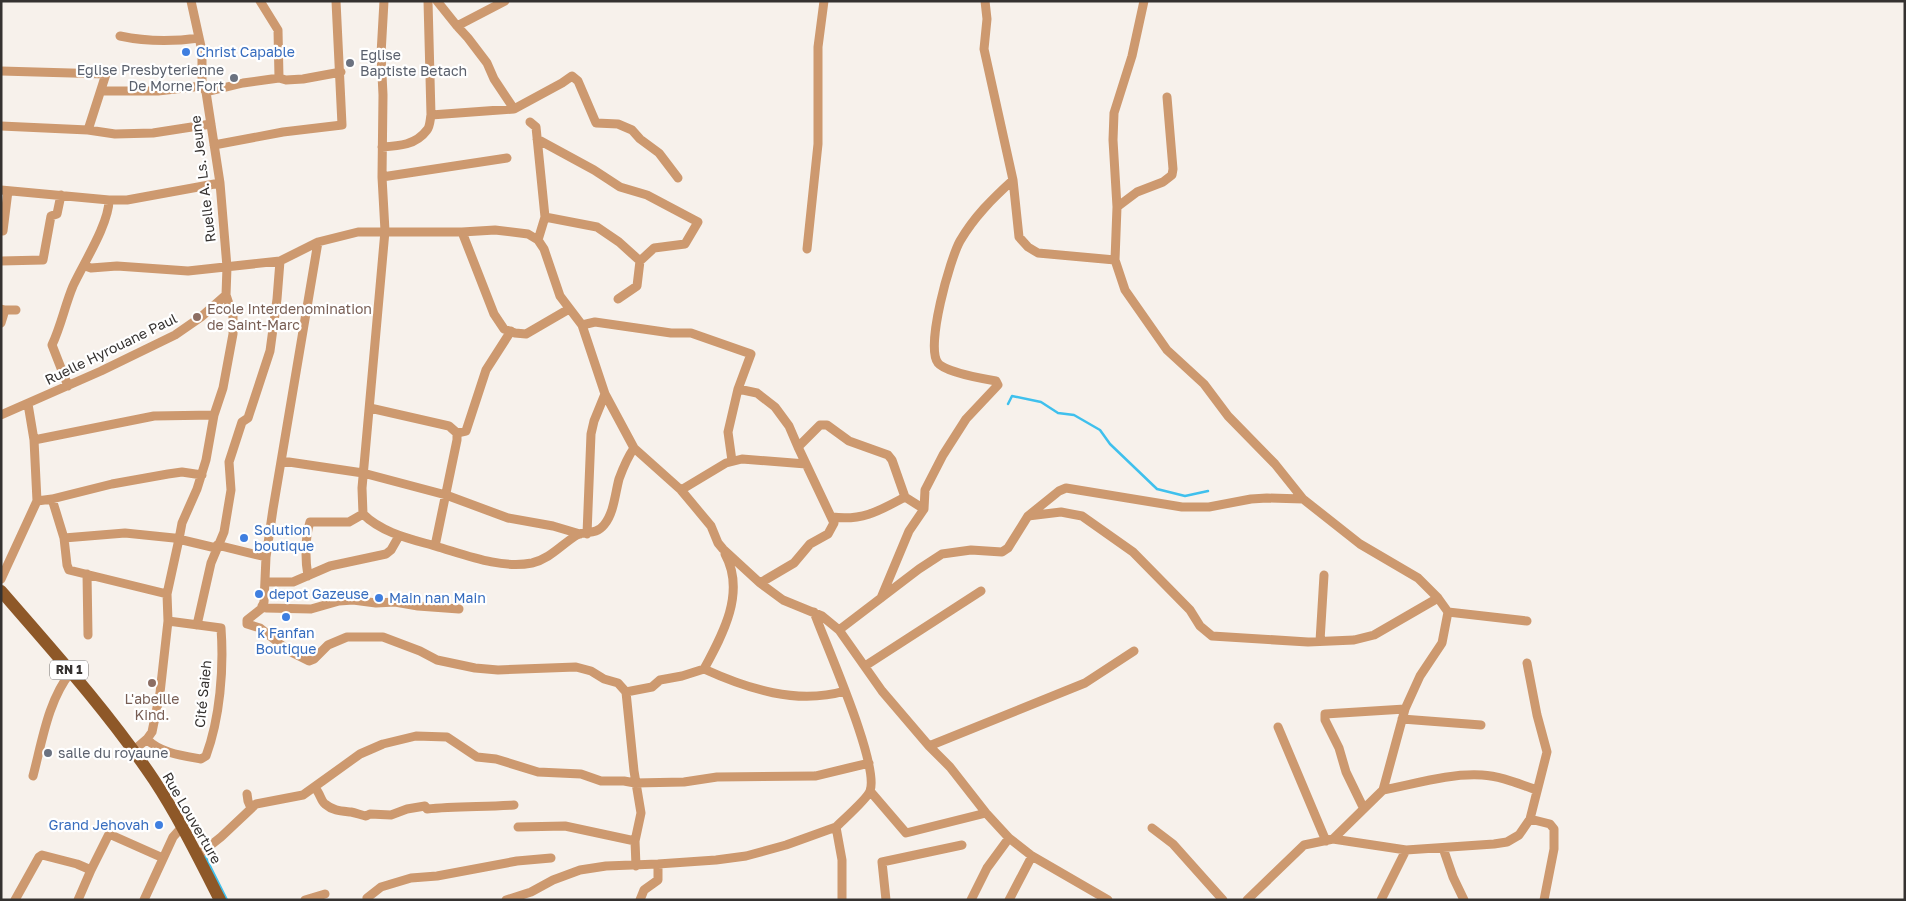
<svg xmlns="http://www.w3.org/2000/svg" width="1906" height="901" font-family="'Golos Text',sans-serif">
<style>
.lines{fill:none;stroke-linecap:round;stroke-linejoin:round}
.stream{stroke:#3fc0ed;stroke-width:2.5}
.street{stroke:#cd996f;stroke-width:9}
.primary{stroke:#8e5828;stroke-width:12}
.shop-dot{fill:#3f7fe0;stroke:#fff;stroke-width:2}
.worship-dot{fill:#6b7280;stroke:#fff;stroke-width:2}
.education-dot{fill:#8d6e63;stroke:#fff;stroke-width:2}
.labels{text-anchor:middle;stroke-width:4.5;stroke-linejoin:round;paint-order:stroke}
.shield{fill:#fff;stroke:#72706e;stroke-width:1}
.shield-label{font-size:12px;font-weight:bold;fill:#353230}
.shop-label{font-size:14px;fill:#366cbe;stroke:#fff;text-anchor:start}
.worship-label{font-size:14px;fill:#5b616d;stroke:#fff;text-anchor:start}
.street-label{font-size:14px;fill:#353230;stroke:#fff}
.education-label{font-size:14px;fill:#785e54;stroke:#fff;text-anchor:start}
</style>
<rect width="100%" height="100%" fill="#f7f1eb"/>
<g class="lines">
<path class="stream" d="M1008,404l4,-8 29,6 17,11 16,2 26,15 10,14 47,45 28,7 23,-5
M204,854l23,46"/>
<path class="street" d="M260,1l18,29 1,48
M384,1l-3,53 2,41 -1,82 3,54 -23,257 1,26c19,19 48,25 72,32 31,9 65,23 97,17 18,-4 30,-19 45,-28 9,-5 18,1 27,-10 10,-12 11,-31 15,-46 4,-11 8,-21 15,-31
M437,1l20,25 11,12 19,25 7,16 20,30
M985,1l2,18 -3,30 29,131 6,57 9,10 10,6 77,7
M1144,1l-12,55 -18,57 -1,27 4,67 -2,53 10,30 42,60 37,34 24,32 47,48 28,35 57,45 58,34 20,20 10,14 -6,31 -22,33 -15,33 -22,81 -50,49
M457,26l48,-25
M120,36c28,6 51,6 79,2
M1,71l105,3 -18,56
M101,91h57l44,-5
M206,92l37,-9 36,-5 7,2 17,-1 38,-7
M431,115l83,-6 48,-26 10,-7 6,5 18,42 22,1 14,6 8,9 19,14 19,25
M530,122l6,5 9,90 -7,23
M1,126l87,4 27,4 38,-1 58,-9
M537,139l57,31 26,17 27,8 51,27 -13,22 -31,4 -14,13 -3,25 -19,13
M214,145l69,-13 59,-7 -6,-124
M382,147c17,-1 34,-2 45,-17 3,-3 3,-10 4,-15l-3,-114
M382,177l125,-19
M1,190l108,10h18l93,-17
M1117,207l20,-15 26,-10 9,-7 1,-6 -6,-72
M545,217l52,10 22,15 21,19
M3,231l5,-40
M462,232l32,82 10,15 11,4 11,1 43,-25
M318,242l-45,267 -7,48 -2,45 -3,7 -14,11v4l13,4 29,23 20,10 5,-2 14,-14 19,-8h36l37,14 17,9 38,8 23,2 78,-3 15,4 13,8 14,4 8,9
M807,249l11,-105v-97l6,-46
M1,261l42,-1 8,-44 6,-2 4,-19
M85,266l6,2 26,-2 71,5 92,-10 38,-19 40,-10h104l33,-2 33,4 10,6 6,9 16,47 22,29 23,69 29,54 47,42 30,36 7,17 5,6 37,34 23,17 39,16 17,14 43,61 47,55 21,21 36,46 23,25 23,18 76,44
M1,309l4,1 -4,13
M5,310h11
M582,325l13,-3 76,11h20l60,21 -13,35 -10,43 4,29
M68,386l-16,-41c9,-19 13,-40 21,-59 10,-22 36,-62 36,-86
M738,389l19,4 18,14 14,19 9,21 36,76 -6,11 -18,10 -16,19 -34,20
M370,408l79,18 8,7v7l-22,106
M1,415l100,-44 74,-36 26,-18 25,-22
M457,433l9,-2 20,-61 25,-39
M34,440l120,-24 60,-1
M798,447l22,-22h7l22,16 39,14 4,5 13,37
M282,461l81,12 83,22 62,23 45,8 27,8
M681,490l45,-27 16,-4 64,5
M52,499l12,39 3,27 2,5 98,24
M37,501l15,-2 60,-15 56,-10 14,-2 20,3
M1028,516l33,-4 21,4 51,36 57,58 10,16 12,10 96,6 46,-2 20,-5 64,-37
M832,517c30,4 47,-6 73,-20l19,12
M587,534l4,-100 3,-13 11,-27
M64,538l61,-5 49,5 42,10
M217,545l49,12
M87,574l1,61
M308,576c-3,-16 -3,-39 2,-54h39l14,-8
M1,579l36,-78 -3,-61 -6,-36
M266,582h27l37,-16 56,-12 5,-4 8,-14
M881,598l28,-67 15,-22 1,-19 18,-35 23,-36 32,-34 -2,-4c-12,-2 -51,-9 -58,-18 -13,-16 12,-104 22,-122 14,-24 32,-42 53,-61
M262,606l4,2 45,1 28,-8 14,-1 23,3 19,-1 23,4 41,3
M814,612c11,31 66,153 56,179 -2,7 -27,29 -34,36l6,33v40
M1448,612l79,9
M197,625l14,-62 13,-31 7,-42 -2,-28 13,-40 6,-4 22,-67 7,-52 3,-38
M839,630l80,-61 23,-15 29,-4 31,2 6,-4 20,-32 31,-25 7,-3 116,19h27l42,-8 16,-1 36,1
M1320,641l4,-66
M865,666l116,-75
M704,669c44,20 93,36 141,22
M1402,719l79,6
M1278,727l48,114
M147,739c12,14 37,17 54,20l5,-3c14,-38 18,-87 15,-128l-53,-7 -1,-27 12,-55 3,-16 15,-34 9,-29 8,-45 9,-27 10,-54v-18l-7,-21 1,-28 -7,-84 -14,-91 -4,-6v-35l-11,-50
M929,746l156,-63 49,-32
M133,751l14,-12 5,-7 8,-39 8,-72
M33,776c9,-34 15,-76 38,-104
M315,788c5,5 6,13 10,16 8,7 17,7 26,8 5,1 10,3 15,4l4,-2 21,1 16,-6 18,-3 2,3c28,-3 58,-2 87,-4
M1383,790c32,-6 66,-17 99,-15 19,1 37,9 55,15
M870,791l36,42 80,-20
M247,794l1,7 3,7
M1363,807l-17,-35 -7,-24 -14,-28v-6l80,-5
M1530,819l20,5 4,5v20l-10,51
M518,827l47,-1 70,15
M1152,828l21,16 50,56
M1443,848l10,29 11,23
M197,856l24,-19 35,-33 47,-9 57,-41 23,-10 33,-8 31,1 30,20 19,2 42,13 43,2 20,7h23l11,2 49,-1 33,-5 98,-1 54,-13
M636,866l-1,-25 6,-28 -7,-42 -8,-79 26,-5 8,-7 22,-4 22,-7c19,-35 42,-77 21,-115
M15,900l24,-43 3,-2 35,9 14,6 18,-36 54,24
M78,900l13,-30
M144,900l29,-63 9,-10
M305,900l20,-6
M368,900l-1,-2 14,-11 30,-9 26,-2 80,-15 34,-3
M506,900l25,-8 22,-12 27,-10 26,-4 52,-2 58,-4 30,-4 40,-11 50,-18
M640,900l4,-10 14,-10v-16
M886,900l-4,-38 80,-17
M971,900l16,-32 22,-30
M1009,900l23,-44
M1247,900l57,-55 29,-6 73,11 88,-6 13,-2 12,-7 11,-16 17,-67 -10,-37 -10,-52
M1381,900l25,-50"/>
<path class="primary" d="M1,591c53,61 108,122 153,189 25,38 45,79 66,120"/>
</g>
<g class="shop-dot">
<circle cx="186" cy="52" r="5"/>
<circle cx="244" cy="538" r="5"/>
<circle cx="259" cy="594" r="5"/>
<circle cx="379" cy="598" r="5"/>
<circle cx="286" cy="617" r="5"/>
<circle cx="159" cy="825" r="5"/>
</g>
<g class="worship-dot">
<circle cx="350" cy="63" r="5"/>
<circle cx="234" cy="78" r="5"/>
<circle cx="48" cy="753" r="5"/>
</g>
<g class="education-dot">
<circle cx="197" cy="317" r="5"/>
<circle cx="152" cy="683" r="5"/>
</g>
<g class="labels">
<rect class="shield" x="50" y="660.5" width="38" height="19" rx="4"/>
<g class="shield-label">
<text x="69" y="674">RN 1</text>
</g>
<g class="shop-label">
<text x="196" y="57">Christ Capable</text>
<text x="254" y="535">Solution<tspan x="254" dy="16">boutique</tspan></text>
<text x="269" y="599">depot Gazeuse</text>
<text x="389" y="603">Main nan Main</text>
<text x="286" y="638" text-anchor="middle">k Fanfan<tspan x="286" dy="16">Boutique</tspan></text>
<text x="149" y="830" text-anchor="end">Grand Jehovah</text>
</g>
<g class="worship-label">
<text x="360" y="60">Eglise<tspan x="360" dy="16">Baptiste Betach</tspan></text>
<text x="224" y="75" text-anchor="end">Eglise Presbyterienne<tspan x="224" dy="16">De Morne Fort</tspan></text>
<text x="58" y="758">salle du royaune</text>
</g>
<g class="street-label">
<text transform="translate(203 179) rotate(-97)" y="5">Ruelle A. Ls. Jeune</text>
<text transform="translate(111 349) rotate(-26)" y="5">Ruelle Hyrouane Paul</text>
<text transform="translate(203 694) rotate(-84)" y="5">Cité Saieh</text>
<text transform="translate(192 818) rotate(60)" y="5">Rue Louverture</text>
</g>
<g class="education-label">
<text x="207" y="314">Ecole Interdenomination<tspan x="207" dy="16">de Saint-Marc</tspan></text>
<text x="152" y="704" text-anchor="middle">L'abeille<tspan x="152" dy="16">Kind.</tspan></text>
</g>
</g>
<rect width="1906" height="901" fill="none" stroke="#353230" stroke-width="5"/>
</svg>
